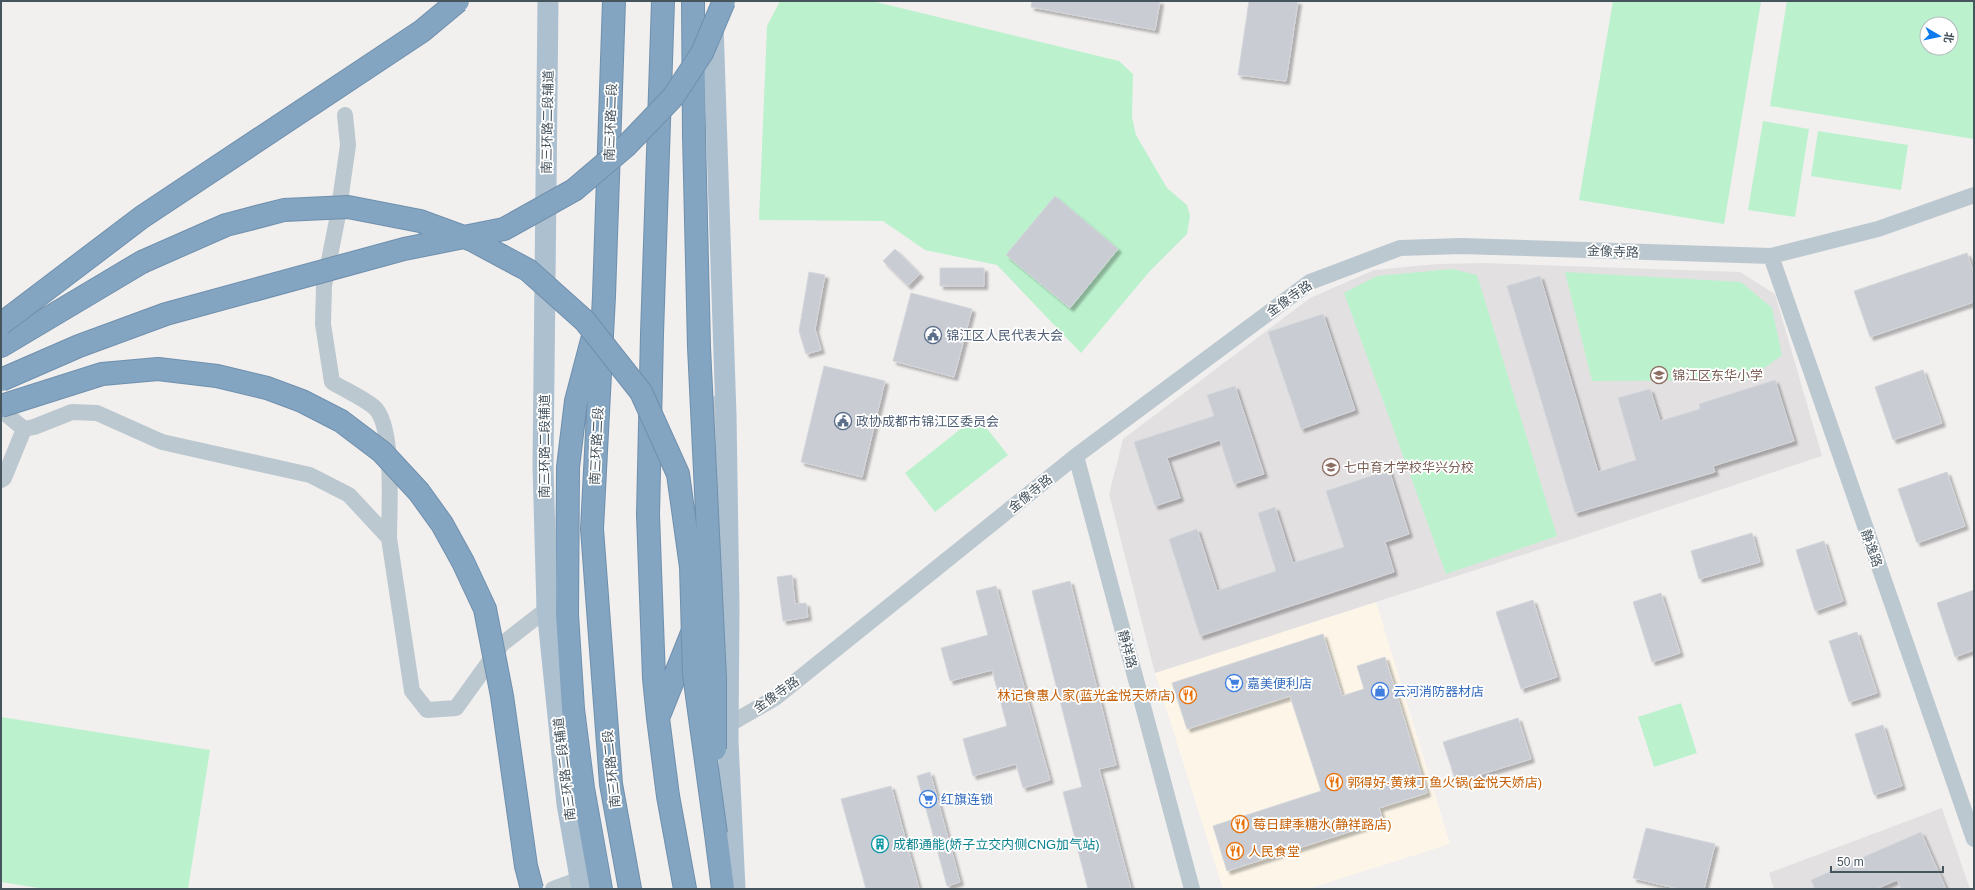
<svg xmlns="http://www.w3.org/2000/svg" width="1975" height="890" font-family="Arial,'Noto Sans SC',sans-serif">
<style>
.commercial{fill:#fdf6e8}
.education{fill:#e3e0e1}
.green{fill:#bbf2cd;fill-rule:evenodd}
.building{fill:#c9ccd2;stroke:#d3d6db;filter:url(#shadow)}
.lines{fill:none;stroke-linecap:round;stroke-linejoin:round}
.highway-casing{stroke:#6f90ad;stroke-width:24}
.minor{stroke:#bcc8cf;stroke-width:16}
.major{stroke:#adc0d0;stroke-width:21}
.highway{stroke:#84a5c1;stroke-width:22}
.highway-bridge-casing{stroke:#6f90ad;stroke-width:24;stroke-linecap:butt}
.highway-bridge{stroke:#84a5c1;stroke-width:22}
.labels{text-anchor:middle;stroke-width:3.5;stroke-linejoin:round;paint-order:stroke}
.street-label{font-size:13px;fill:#46545e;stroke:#fff}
.service-label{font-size:13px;fill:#4e5e75;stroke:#fff;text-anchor:start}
.education-label{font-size:13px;fill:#785e54;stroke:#fff;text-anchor:start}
.shop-label{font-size:13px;fill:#366cbe;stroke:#fff;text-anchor:start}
.food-label{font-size:13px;fill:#c56008;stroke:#fff;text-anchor:start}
.culture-label{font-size:13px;fill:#0d838f;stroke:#fff;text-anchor:start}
</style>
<defs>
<filter id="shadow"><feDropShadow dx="3.5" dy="3.5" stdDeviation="1" flood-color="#0004"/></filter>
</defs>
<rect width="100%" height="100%" fill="#f2efef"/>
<path class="commercial" d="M1376,602l74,242 -143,45h-84l-68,-216z"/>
<path class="education" d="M1485,263l255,9 35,22 47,162 -253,84 -414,133 -46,-179 14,-55 187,-141 64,-28 63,-6z
M1942,808l28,81h-196l-5,-16z"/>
<path class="green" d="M780,1h92l247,60 14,13 -1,43 4,18 31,53 20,17 3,11 -3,18 -37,37 -69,82 -84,-88 -72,-15 -42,-29 -124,-1 8,-194z
M1613,1l148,1 -37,222 -145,-24z
M1787,1h187v138l-204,-33zM1927,24h24v24h-24z
M1763,121l46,8 -14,88 -47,-7z
M1818,131l90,14 -7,45 -90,-14z
M1452,269l25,6 80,261 -111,38 -102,-281 33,-17z
M1565,272l176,10 31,26 10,47 -34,25 -156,1z
M977,416l31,39 -73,57 -30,-39z
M1681,703l16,50 -43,14 -16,-50z
M1,717l209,33 -22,139h-143l-44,-7z"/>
<path class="building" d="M1032,1h128l-5,29 -124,-23z
M1249,1h49l-12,80 -48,-6z
M1055,196l63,53 -48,59 -64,-53z
M895,249l25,25 -12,12 -25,-25z
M1967,253l7,21v28l-104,35 -16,-46z
M940,268h44v18h-44z
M809,272l16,3 -10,54 6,21 -15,4 -7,-23z
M1540,276l58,196 38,-12 -18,-62 32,-9 10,32 40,-12 -1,-5 76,-24 19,61 -81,25 2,6 -140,41 -68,-227z
M911,293l61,16 -18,68 -61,-16z
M1323,314l32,96 -54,19 -33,-97z
M824,366l61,15 -23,96 -61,-15z
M1923,370l19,53 -49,17 -18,-53z
M1235,386l29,88 -30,10 -14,-44 -53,18 13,40 -25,8 -21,-64 80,-26 -7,-21z
M1389,470l20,64 -24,8 9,30 -194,64 -31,-97 28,-10 20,62 59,-20 -18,-58 17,-6 18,56 51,-16 -18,-56z
M1947,472l18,54 -48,17 -19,-54z
M1752,533l8,29 -61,17 -8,-28z
M1824,541l19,60 -28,10 -19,-61z
M792,575l3,29 11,-1 2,14 -25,4 -6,-44z
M1070,581l46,184 -17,4 32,120h-43l-25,-97 19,-5 -50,-196z
M996,586l54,194 -27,8 -7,-24 -43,12 -10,-37 44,-13 -15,-56 -42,11 -9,-33 47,-13 -12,-44z
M1974,590v60l-19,7 -18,-54z
M1661,593l19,60 -28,9 -19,-60z
M1533,600l24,77 -36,12 -25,-77z
M1857,632l20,61 -28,9 -20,-61z
M1323,634l19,62 22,-7 -7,-23 28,-9 42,136 -48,15 4,13 -156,50 -14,-45 108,-35 -31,-95 -103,33 -15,-46z
M1518,718l13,41 -75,23 -13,-40z
M1883,725l19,61 -28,9 -19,-61z
M930,772l30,110 -13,4 -30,-110z
M891,786l28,103h-53l-25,-90z
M1646,828l69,16 -11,45h-25l-46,-11z
M1921,832l25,57h-45l-4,-9 -21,9h-61l-4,-9z"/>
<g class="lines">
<g class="highway-casing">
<path id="highway" d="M614,1l-10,295 -12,233 19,255 19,105
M663,1l-11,333 -4,181 6,163 4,40 10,78 17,93
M693,1l1,134
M592,340l-16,61 -8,66 -1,147 6,95 10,79 18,101
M1,346l141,-84
M660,713l34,-85
M716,834l7,55"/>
</g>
<path class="minor" d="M345,115l3,30 -10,70 -14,71 -1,38 9,58c13,8 30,15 42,25 21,18 15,103 15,131
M1771,256l203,583
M1,410l23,19 10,-2 38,-15 25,1 65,29 148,33 39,20 40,43 23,153 15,19 29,-2 46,-64 45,-35
M1076,456l116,433
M712,457l6,-54
M1,480l3,-2 20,-49
M728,725l47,-27 301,-242 234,-174 90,-34 61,-2 310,10 107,-27 96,-34
M553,889l27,-10"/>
<path class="major" d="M548,1l-5,465 4,143 20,195 15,85
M713,24l13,391 3,192 -1,134 7,148"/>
<use href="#highway" class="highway"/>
<g class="highway-bridge-casing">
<path id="highway-bridge" d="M694,135l5,212 16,331v71
M142,262l84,-37 58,-15 64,-3 72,14 52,19 56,30 57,51 56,71 37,82 13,93 3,107 22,160
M1,324l141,-107 280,-186 36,-30
M1,380l78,-34 87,-32 238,-65 100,-20 70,-39 53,-45 46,-48 29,-44 22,-52
M1,406l101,-32 56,-5 59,7 50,12 35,13 39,20 41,31 37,40 23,32 21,38 22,47 17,87 24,170 6,23"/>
</g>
<use href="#highway-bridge" class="highway-bridge"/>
</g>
<defs>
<g id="civic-ring" transform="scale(0.9)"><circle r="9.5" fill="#fff" stroke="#5c6f8a" stroke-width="1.5"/><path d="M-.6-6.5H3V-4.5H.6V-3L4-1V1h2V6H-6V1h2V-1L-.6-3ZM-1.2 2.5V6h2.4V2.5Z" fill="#5c6f8a"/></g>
<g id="school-ring" transform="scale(0.9)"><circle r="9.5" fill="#fff" stroke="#8d6e63" stroke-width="1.5"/><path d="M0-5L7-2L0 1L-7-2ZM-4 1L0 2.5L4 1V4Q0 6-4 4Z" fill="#8d6e63"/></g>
<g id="supermarket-ring" transform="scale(0.9)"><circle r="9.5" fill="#fff" stroke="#3f7fe0" stroke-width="1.5"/><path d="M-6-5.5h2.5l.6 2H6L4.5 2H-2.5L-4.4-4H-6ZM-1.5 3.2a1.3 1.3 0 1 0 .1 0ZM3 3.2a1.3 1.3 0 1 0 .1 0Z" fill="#3f7fe0"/></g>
<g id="shop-ring" transform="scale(0.9)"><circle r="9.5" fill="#fff" stroke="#3f7fe0" stroke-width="1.5"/><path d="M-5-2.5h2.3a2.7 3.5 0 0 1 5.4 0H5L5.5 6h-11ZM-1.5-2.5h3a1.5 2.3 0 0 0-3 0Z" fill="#3f7fe0"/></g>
<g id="restaurant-ring" transform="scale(0.9)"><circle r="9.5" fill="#fff" stroke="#e8710a" stroke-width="1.5"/><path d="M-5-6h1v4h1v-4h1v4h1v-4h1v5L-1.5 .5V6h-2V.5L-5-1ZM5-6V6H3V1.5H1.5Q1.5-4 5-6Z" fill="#e8710a"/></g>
<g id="building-ring" transform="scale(0.9)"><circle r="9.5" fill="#fff" stroke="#0f9aa8" stroke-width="1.5"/><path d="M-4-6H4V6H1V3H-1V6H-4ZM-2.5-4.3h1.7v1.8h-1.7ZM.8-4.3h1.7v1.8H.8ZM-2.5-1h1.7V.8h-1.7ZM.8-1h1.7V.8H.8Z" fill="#0f9aa8"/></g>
</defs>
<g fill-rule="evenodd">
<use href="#civic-ring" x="933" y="335"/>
<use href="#school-ring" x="1659" y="375"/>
<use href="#civic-ring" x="843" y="421"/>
<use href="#school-ring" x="1331" y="467"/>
<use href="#supermarket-ring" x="1234" y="683"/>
<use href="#shop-ring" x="1380" y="691"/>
<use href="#restaurant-ring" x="1188" y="695"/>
<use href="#restaurant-ring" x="1334" y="782"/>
<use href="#supermarket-ring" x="928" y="799"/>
<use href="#restaurant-ring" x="1240" y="824"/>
<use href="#building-ring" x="880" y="844"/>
<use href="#restaurant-ring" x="1235" y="851"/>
</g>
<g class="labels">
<g class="street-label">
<text transform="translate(547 122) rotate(-89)" y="5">南三环路二段辅道</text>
<text transform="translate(610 122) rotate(-88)" y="5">南三环路二段</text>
<text transform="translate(1613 251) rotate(2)" y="5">金像寺路</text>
<text transform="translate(1289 298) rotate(-35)" y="5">金像寺路</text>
<text transform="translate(544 446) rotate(-90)" y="5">南三环路二段辅道</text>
<text transform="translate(596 446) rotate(-87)" y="5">南三环路二段</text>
<text transform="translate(1030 493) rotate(-39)" y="5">金像寺路</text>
<text transform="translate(1872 548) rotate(71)" y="5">静逸路</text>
<text transform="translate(1128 649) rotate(75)" y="5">静祥路</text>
<text transform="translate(776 694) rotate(-35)" y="5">金像寺路</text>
<text transform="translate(564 769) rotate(-97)" y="5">南三环路二段辅道</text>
<text transform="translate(611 769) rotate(-96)" y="5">南三环路二段</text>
</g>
<g class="service-label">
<text x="946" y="340">锦江区人民代表大会</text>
<text x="856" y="426">政协成都市锦江区委员会</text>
</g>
<g class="education-label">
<text x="1672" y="380">锦江区东华小学</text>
<text x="1344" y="472">七中育才学校华兴分校</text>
</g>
<g class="shop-label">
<text x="1247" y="688">嘉美便利店</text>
<text x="1393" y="696">云河消防器材店</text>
<text x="941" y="804">红旗连锁</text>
</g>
<g class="food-label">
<text x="1175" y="700" text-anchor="end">林记食惠人家(蓝光金悦天娇店)</text>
<text x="1347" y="787">郭得好·黄辣丁鱼火锅(金悦天娇店)</text>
<text x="1253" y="829">莓日肆季糖水(静祥路店)</text>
<text x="1248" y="856">人民食堂</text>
</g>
<g class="culture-label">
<text x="893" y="849">成都通能(娇子立交内侧CNG加气站)</text>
</g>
</g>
<rect width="1975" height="890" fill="none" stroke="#46545e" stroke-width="4"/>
<g transform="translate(1939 36) rotate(99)"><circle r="19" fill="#ffffff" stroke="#b5bbbf"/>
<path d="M0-3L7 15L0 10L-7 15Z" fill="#0d7bee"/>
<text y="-6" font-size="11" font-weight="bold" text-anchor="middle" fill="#46545e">北</text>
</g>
<path d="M1831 866v6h112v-6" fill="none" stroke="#46545e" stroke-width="2"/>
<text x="1837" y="866" font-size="12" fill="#46545e" stroke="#ffffff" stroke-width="3" paint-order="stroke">50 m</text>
</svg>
